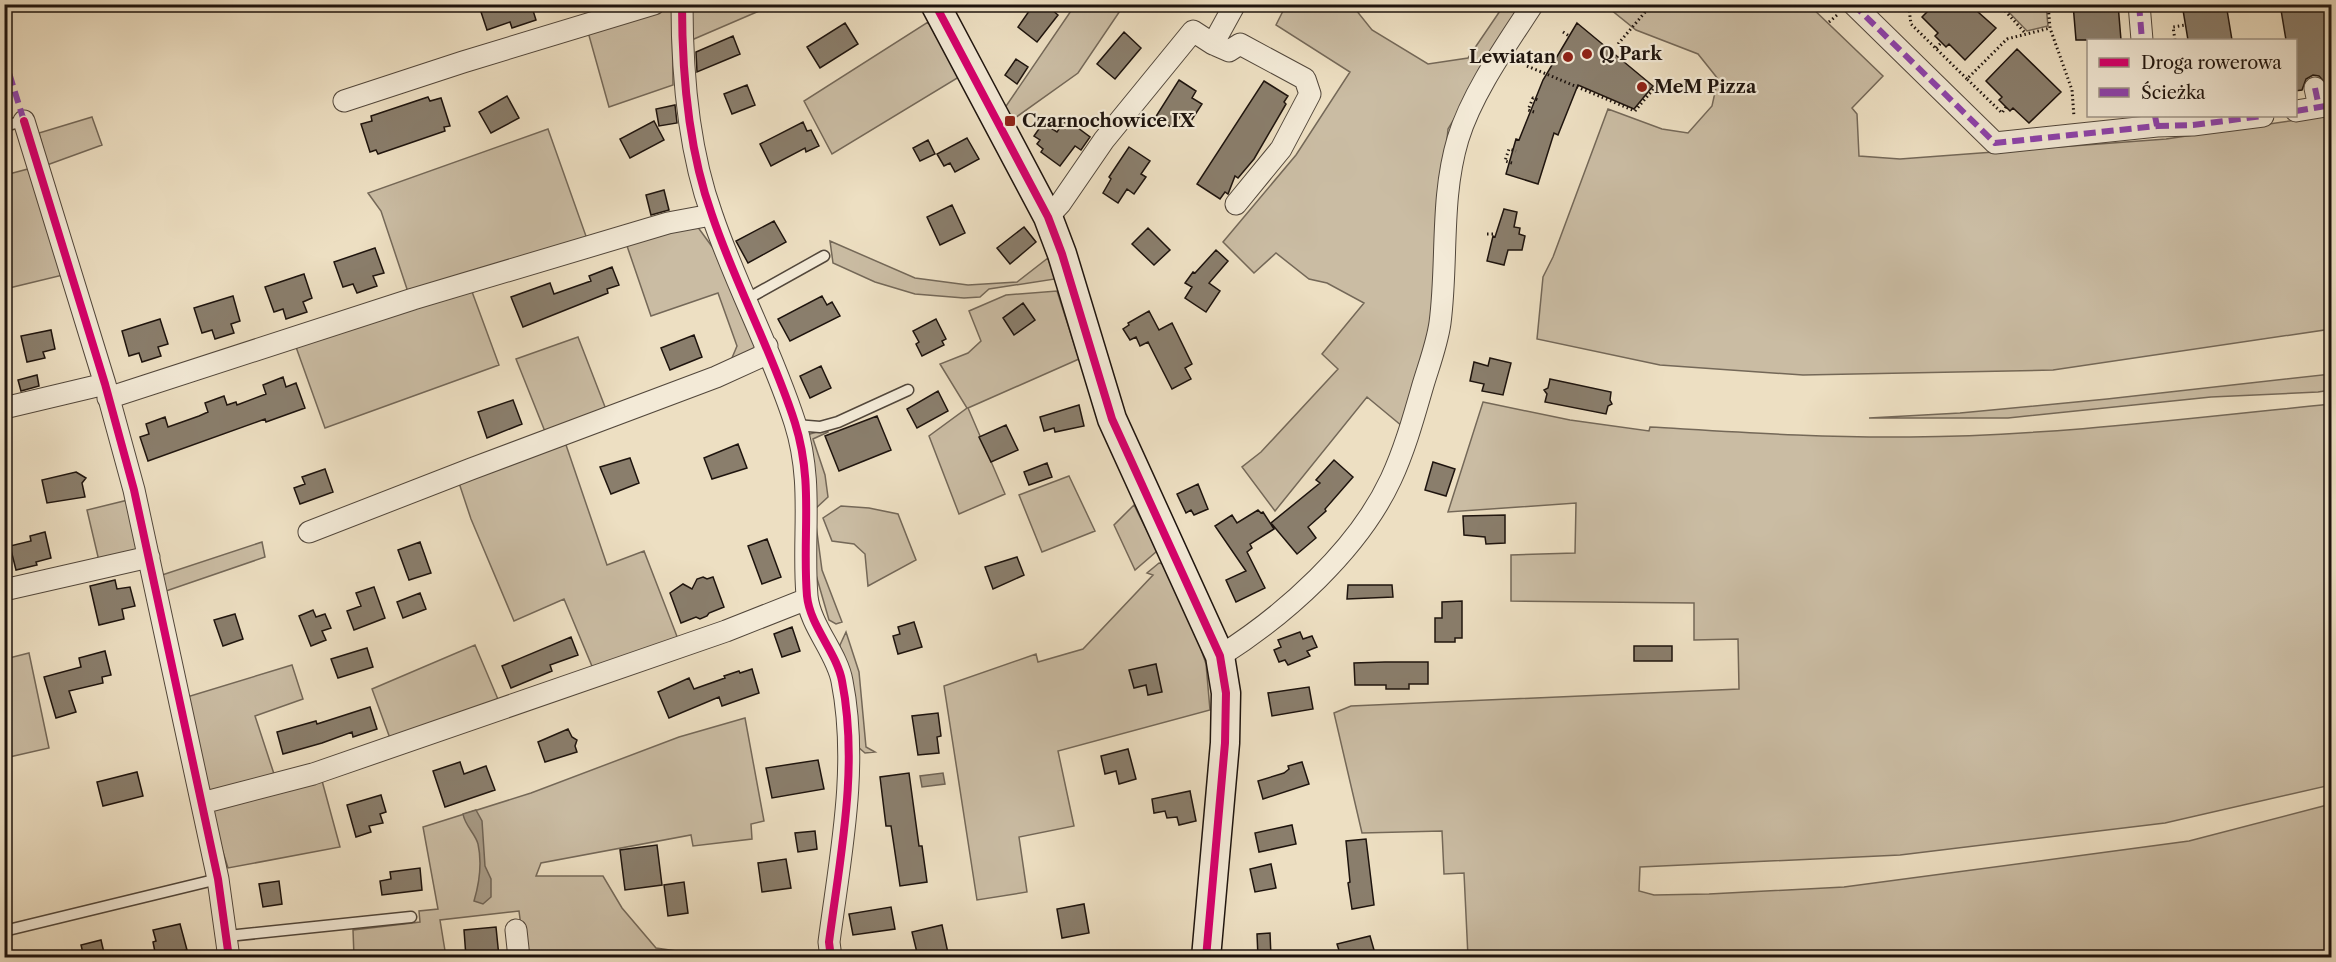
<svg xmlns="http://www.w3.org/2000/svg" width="2336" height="962" font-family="'Libre Caslon Text',serif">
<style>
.green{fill:#cabca3;stroke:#746858;stroke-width:1.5}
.water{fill:#a79a85;stroke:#706455;stroke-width:1.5}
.building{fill:#8a7e6c;stroke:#1e140e;stroke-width:1.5}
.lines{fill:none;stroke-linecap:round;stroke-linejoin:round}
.lane-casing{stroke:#52473b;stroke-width:13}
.street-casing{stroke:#52473b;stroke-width:23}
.secondary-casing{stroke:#1e140e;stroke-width:31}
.path{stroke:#1e140e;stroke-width:3;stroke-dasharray:1.5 3;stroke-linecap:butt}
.lane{stroke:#f3ead7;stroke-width:10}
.street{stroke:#f3ead7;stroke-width:21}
.secondary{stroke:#f3ead7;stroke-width:28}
.quiet{stroke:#8e44ad;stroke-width:6;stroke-dasharray:12 6;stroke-linecap:butt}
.cycleway-casing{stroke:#f3ead7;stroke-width:11}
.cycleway{stroke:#d6006c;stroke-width:8}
.poi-dot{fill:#8f2418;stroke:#f3ead7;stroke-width:2}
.labels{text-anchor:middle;stroke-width:4.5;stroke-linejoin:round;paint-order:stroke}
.poi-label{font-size:18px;font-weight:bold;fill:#1e140e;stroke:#f3ead7;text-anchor:start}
</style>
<rect width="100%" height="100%" fill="#eddfc2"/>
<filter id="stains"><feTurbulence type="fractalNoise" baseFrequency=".00333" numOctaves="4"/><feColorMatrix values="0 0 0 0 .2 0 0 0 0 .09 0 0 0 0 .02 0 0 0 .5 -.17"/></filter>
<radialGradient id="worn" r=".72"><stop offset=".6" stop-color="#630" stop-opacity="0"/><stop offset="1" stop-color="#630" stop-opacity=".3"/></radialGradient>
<path class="green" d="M689,5h84l-86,37z
M1075,5h49l-46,68 -70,50 -6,-11z
M1286,5h66l20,25 56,34 40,-6 36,-53h20l-76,124 -20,219 -26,78 -35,-29 -92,114 -33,-44 19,-15 77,-83 -16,-15 42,-51 -37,-20 -18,-4 -33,-26 -22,20 -31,-31 73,-87 54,-83 -74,-47z
M1605,5h204l74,71 -31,32 5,6 2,42 41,3 266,-20 165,-24v214l-278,41 -250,5 -143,-10 -123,-26 6,-62 10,-20 55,-148 54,20 26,4 24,-27 6,-27 -20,-25 -62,-24z
M2002,5h44l2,21 -21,5z
M672,7l1,78 -64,22 -21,-75z
M928,22l31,55 -127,77 -28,-53z
M92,117l10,28 -55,20 -8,-32z
M548,129l39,110 -178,56 -28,-84 -13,-18z
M28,169l35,106 -58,14v-114z
M697,226l16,22 42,96v6l-26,15 8,-19 -19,-53 -67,23 -25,-73z
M830,241l85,37 53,7 49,-3 31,-24 7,21 -66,10 -9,8 -16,1 -49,-4 -40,-12 -42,-19z
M471,289l28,76 -174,63 -29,-81z
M1057,291l22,68 -111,49 37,86 -46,20 -30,-78 38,-28 -27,-44 28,-11 13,-12 -12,-30 37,-16z
M578,337l29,75 -61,22 -30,-75z
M2331,374v16l-13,2 -107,5 -203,21h-139l91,-5 147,-14z
M1483,402l87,18 79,11 1,-4c87,5 173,11 260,10 140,-1 282,-19 421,-33v381l-166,38 -265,32 -260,12 -1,24 15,4 55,-1 135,-7 345,-46 142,-37v153h-863l-4,-84 -20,1 -2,-43 -80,2 -28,-120 17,-7 388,-17 -1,-50 -44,1v-37l-183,-2v-46l64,-2 1,-50 -128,9z
M827,429l1,3 -15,7 12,36 3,22 -14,13 8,60 20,52 -6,2 -7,-4 -13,-45 -9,-135 3,-6z
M565,442l42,123 37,-14 34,88 -84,32 -30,-72 -50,22 -43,-102 -12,-36z
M1069,476l26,55 -53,21 -23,-57z
M128,500l11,51 -40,10 -12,-51z
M1134,505l23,46 -22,19 -21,-45z
M841,506l28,2 29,6 18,46 -48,26 -3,-32 -11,-10 -22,-3 -9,-23z
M262,542l3,15 -99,34 -4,-16z
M1159,563l4,1 32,67 11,33 4,46 -152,41 16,75 -55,11 8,55 -50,8 -33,-214 92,-32 2,8 45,-13 70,-74 -6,-2z
M846,632l13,40 7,75 9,5 -10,1 -8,-7 -18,-93 1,-8z
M475,645l25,59 -109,37 -19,-52z
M29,653l20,95 -44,10v-99z
M292,665l11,34 -48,17 20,61 -63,15 -5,-5 -20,-90z
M745,718l19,103 -13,3 1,15 -59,7 -2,-11 -150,28 -5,13h67l19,32 34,40 62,9h-193l-6,-46 -79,9 6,37h-92l-1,-27 67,-8 -1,-11 19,-2 -15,-82 108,-34 148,-56z
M321,777l19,70 -112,21 -18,-57z"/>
<path class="water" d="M943,773l2,11 -23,3 -2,-11z
M476,810l6,11 3,45 6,13v18l-8,7 -9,-3c5,-17 8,-39 4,-57 -3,-11 -13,-18 -15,-30z"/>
<path class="building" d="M493,4h38l5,16 -24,8 -2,-6 -23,8 -7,-21z
M1034,4h11l13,11 -21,27 -19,-15z
M1935,4h34l27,24 -31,32 -16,-16 -3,3 -11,-11 3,-3 -16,-16z
M2073,4h45l3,36h-45z
M2182,4h44l6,36h-44z
M2280,4h44l7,38v43l-3,1 -9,-10 -6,-1 -7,4 -4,11 -7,1v-51h-9z
M845,23l13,21 -38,24 -13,-21z
M1577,23l76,63 -19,23 -56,-24 -20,50 -4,-2 -16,51 -32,-10 10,-35 3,1 24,-60z
M1124,32l17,16 -26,31 -18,-15z
M733,36l7,18 -43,18 -1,-20z
M2017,49l44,43 -32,31 -16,-15 -3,3 -11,-11 3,-3 -16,-16z
M1016,59l12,8 -11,17 -12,-9z
M1179,80l17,11 -4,7 10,6 -11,17 -10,-6 -8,13 -18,-10z
M1264,81l24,15 -4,6 2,2 -32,55 -16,19 -3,-2 -7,18 -3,-2 -5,7 -23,-15z
M747,85l8,20 -23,9 -8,-20z
M507,96l12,22 -28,15 -12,-21z
M428,97l2,4 11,-3 9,28 -6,1 1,4 -67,23 -2,-4 -6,2 -9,-28 11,-3 -1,-5z
M675,105l2,18 -18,3 -3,-17z
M1066,119l24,18 -9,13 -6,-4 -15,20 -19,-14 2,-3 -6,-5 3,-4 -6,-4 9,-13 14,9z
M654,121l10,19 -34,18 -10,-19z
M803,122l4,9 4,-1 8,16 -13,6 -1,-4 -34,18 -11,-22z
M967,138l12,21 -24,13 -5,-9 -6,3 -7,-12z
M928,140l7,14 -15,7 -7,-13z
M1129,147l21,14 -9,13 5,3 -12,17 -7,-5 -9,14 -15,-10 8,-14 -2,-2z
M664,190l5,20 -18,5 -5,-20z
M952,205l13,28 -25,12 -13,-28z
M1504,209l13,3 -3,15 6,1 -1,6 6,2 -3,14h-14l-4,15 -17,-4 6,-25 2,1z
M774,221l12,21 -38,21 -12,-22z
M1024,227l12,15 -26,22 -13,-16z
M1148,228l22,22 -16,15 -22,-21z
M375,248l9,25 -11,3 4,10 -20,7 -4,-9 -10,3 -9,-25z
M1216,250l12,11 -19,22 11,8 -14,21 -21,-14 7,-11 -7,-4 8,-11 2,1z
M612,267l7,18 -12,4 1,4 -85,34 -12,-30 39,-14 4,11 37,-13 -2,-5z
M304,274l8,24 -9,4 4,10 -21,7 -3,-10 -9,3 -9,-25z
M233,296l7,25 -9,3 3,9 -19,6 -3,-9 -10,3 -8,-25z
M822,296l5,9 5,-3 8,14 -50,25 -12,-22z
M1023,303l12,17 -21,15 -11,-17z
M1149,311l10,19 13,-7 20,41 -7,4 6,11 -19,10 -24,-47 -8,4 -4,-9 -6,3 -7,-11 6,-4 -1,-2z
M160,319l8,25 -10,3 3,9 -19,6 -3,-9 -10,3 -7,-25z
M936,319l10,20 -4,2 2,4 -22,11 -6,-12 3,-2 -6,-11z
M51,330l4,19 -12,3 2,6 -18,4 -6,-26z
M694,335l8,22 -32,13 -9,-22z
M1490,358l21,5 -8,32 -21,-4 2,-7 -14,-3 4,-19 14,4z
M821,366l10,22 -21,10 -10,-22z
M37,375l2,11 -18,5 -3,-11z
M283,377l3,10 10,-4 9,25 -39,14 -1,-3 -117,42 -8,-24 9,-3 -3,-10 19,-7 3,10 31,-11 9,-4 -3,-9 19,-7 3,9 9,-3 1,3 29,-11 -3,-9z
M1550,379l61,13 -1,8 2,4 -4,2 -2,8 -61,-12 2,-8 -3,-4 4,-2z
M938,391l10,20 -31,17 -10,-19z
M513,400l9,24 -35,14 -9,-26z
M1079,405l5,21 -29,6 -1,-4 -10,3 -4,-14z
M877,416l14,34 -52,21 -14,-35z
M1006,425l12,25 -27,12 -12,-25z
M738,444l9,24 -35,11 -8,-21z
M630,458l9,25 -28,11 -11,-27z
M1334,460l19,17 -28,32 1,2 -18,16 8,11 -19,16 -26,-31 49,-40 -4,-3z
M1433,462l22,7 -9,27 -21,-6z
M1047,463l5,14 -23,8 -5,-13z
M325,469l8,23 -33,12 -6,-16 11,-4 -3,-7z
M76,472l10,6 -4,5 3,14 -38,6 -5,-23z
M1198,484l10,25 -14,6 -3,-5 -5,3 -9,-19z
M1258,510l3,3 2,-1 11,17 -24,15 2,4 -5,4 18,36 -29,14 -10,-22 20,-9 -31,-45 17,-11 5,8z
M1505,515v28l-19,1 -1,-7 -21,-2 -1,-19z
M45,532l6,26 -15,4 1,3 -21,5 -6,-24 21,-5 -1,-5z
M767,539l14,38 -19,7 -14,-38z
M420,542l11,31 -22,7 -11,-30z
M1017,557l7,18 -31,14 -8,-22z
M703,577l4,2 6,-2 11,30 -15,6 -2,3 -7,3 -4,-2 -15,6 -11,-30 13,-9 9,5 5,-10z
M115,580l2,9 13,-2 5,19 -13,3 2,10 -25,6 -9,-39z
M1348,585h44l1,12 -46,2z
M374,587l11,31 -31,12 -7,-19 14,-5 -5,-13z
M420,593l6,16 -23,9 -6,-16z
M1462,601v37h-7v4h-20v-24h7v-16z
M313,610l3,7 9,-3 6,14 -9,3 4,9 -15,6 -12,-30z
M235,614l8,25 -20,7 -9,-26z
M914,622l8,25 -24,7 -5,-18 7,-2 -2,-7z
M792,627l8,24 -18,6 -8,-23z
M1300,632l3,7 9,-3 5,11 -10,4 3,5 -22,9 -3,-5 -6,2 -5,-12 7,-3 -3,-7z
M571,637l7,18 -28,10 2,6 -41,17 -9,-22z
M1634,646h38v15h-38z
M367,648l6,19 -35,11 -7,-19z
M105,651l6,24 -9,2 1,6 -34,8 7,21 -20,6 -12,-41 37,-10 -2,-9z
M1385,662h43v22h-19v5h-23v-4h-31l-1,-22z
M1156,664l6,28 -14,3 -2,-10 -12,3 -5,-18z
M752,669l7,24 -37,13 -3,-9 -50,21 -11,-26 31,-14 5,11 31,-11 -1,-2 15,-5 1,2z
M1309,687l4,22 -41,7 -4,-23z
M370,707l7,22 -24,8 -1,-5 -30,11 -39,11 -6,-22 39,-11 1,3z
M938,713l3,23 -4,1 2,16 -21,2 -6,-39z
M568,729l4,8 5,3 -2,6 2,6 -32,10 -7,-20z
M1128,749l8,30 -17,5 -3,-13 -11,3 -4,-18z
M818,760l6,29 -52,9 -6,-30z
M460,762l4,12 22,-8 9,24 -50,17 -12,-36z
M1302,762l7,22 -46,15 -5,-18 26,-8 5,-4 -1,-3z
M137,772l6,24 -40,10 -6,-24z
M909,773l10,73h3l5,36 -27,4 -9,-60h-5l-6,-49z
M1190,791l6,30 -17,4 -2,-8 -10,1 -2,-7 -11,2 -2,-14z
M381,795l5,17 -6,2 3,9 -14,3 2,6 -15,5 -9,-32z
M1292,825l4,19 -37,8 -4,-19z
M815,831l2,18 -19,3 -3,-19z
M1366,839l8,66 -22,4 -4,-26 2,-1 -4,-41z
M657,845l5,40 -37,5 -5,-40z
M786,859l5,29 -29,4 -4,-29z
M1271,864l5,24 -21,4 -5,-23z
M420,868l2,22 -40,5 -2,-14 11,-2 -1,-7z
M279,881l3,23 -19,3 -4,-23z
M684,882l4,31 -20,3 -4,-31z
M1084,904l5,29 -27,5 -5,-29z
M891,907l4,22 -42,6 -4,-21z
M180,924l7,26 -31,7 -3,-15 3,-1 -3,-11z
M942,925l6,28 -30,4 -6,-25z
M496,927l3,30h-33l-2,-27z
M1270,933l1,24h-13l-1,-23z
M1370,936l6,21h-35l-4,-13z
M101,940l4,17h-21l-3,-12z"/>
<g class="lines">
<g class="lane-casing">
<path id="lane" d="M4,126l20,-5
M747,299l77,-43
M796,425l24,2 18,-5 70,-32
M4,931l214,-52
M228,936l183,-19"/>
</g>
<g class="street-casing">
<path id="street" d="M682,4c0,70 6,145 30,211 24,71 60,136 83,208 19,60 7,113 12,173 3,30 30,57 35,85 17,86 -2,176 -13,261l2,16
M1853,4l142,139 162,-17 -2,-10
M2139,4l3,36
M1213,44l16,7 11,-7 65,35 5,15 -29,55 -45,55
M2315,88l4,19
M344,101l119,-39 191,-58
M2296,111l36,-6
M24,121l81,263 29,106 84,389 11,79
M2157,126l36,-1 70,-9
M1048,217l12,-13 44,-64 89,-109 20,13 22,-40
M108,398l305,-99 255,-76 43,-8
M4,408l101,-24
M309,532l162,-63 245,-92 46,-21 5,-10
M4,590l145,-33
M1220,656c65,-41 138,-106 171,-177 14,-30 23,-63 32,-94 6,-20 14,-41 17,-62 8,-61 0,-124 18,-184 14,-46 49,-95 75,-135
M202,803l111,-29 413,-143 81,-32
M516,930l3,28"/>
</g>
<g class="secondary-casing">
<path id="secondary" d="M935,4l113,213 14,37 50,165 108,237 6,37 -1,50 -19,215"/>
</g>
<path class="path" d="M1892,4l3,4 14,1
M1914,4l-5,5 2,15 56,55
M1999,4l27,30
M2048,4l2,24 22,62 2,27
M1829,22l8,-7
M1563,32l6,4
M2175,40l-2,-13 12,-2
M1618,44l34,-40
M1936,48l5,-5
M1527,66l108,45 25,-30
M2006,107l-4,6 -35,-34 40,-40 43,-11
M1534,112l-6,-2 5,-12 5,2
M1512,163l-7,-2 4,-12 7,2
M1487,234h9"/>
<use href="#lane" class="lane"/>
<use href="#street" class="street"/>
<use href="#secondary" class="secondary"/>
<path class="quiet" d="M1853,4l142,139 162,-17 -2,-10
M2139,4l3,36
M4,57l20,64
M2315,88l4,19
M2296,111l36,-6
M2157,126l36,-1 70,-9"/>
<g class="cycleway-casing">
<path id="cycleway" d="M682,4c0,70 6,145 30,211 24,71 60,136 83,208 19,60 7,113 12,173 3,30 30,57 35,85 17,86 -2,176 -13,261l2,16
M935,4l113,213 14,37 50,165 108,237 6,37 -1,50 -19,215
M24,121l81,263 29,106 84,389 11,79"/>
</g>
<use href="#cycleway" class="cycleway"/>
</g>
<g class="poi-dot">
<circle cx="1587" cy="54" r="6"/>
<circle cx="1568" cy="57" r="6"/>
<circle cx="1642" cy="87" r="6"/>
<rect x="1004" y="115" width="12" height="12" rx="3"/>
</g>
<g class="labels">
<g class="poi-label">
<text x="1599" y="60">Q Park</text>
<text x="1556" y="63" text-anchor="end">Lewiatan</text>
<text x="1654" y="93">MeM Pizza</text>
<text x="1022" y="127">Czarnochowice IX</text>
</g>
</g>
<rect width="2336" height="962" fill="none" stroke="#eddfc2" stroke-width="24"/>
<rect x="6" y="6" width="2324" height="950" fill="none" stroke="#1e140e" stroke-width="3"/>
<rect x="12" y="12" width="2312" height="938" fill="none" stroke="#1e140e" stroke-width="1.5"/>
<rect x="2087" y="39" width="210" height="78" fill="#f3ead7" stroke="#9e9487" stroke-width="1.5"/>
<rect x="2099" y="58" width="30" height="9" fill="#d6006c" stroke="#9e9487" stroke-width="1.5"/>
<text x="2141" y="69" font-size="18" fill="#1e140e">Droga rowerowa</text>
<rect x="2099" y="88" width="30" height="9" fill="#8e44ad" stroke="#9e9487" stroke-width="1.5"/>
<text x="2141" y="99" font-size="18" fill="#1e140e">Ścieżka</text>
<rect width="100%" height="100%" filter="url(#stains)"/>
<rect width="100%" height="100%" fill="url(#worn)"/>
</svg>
